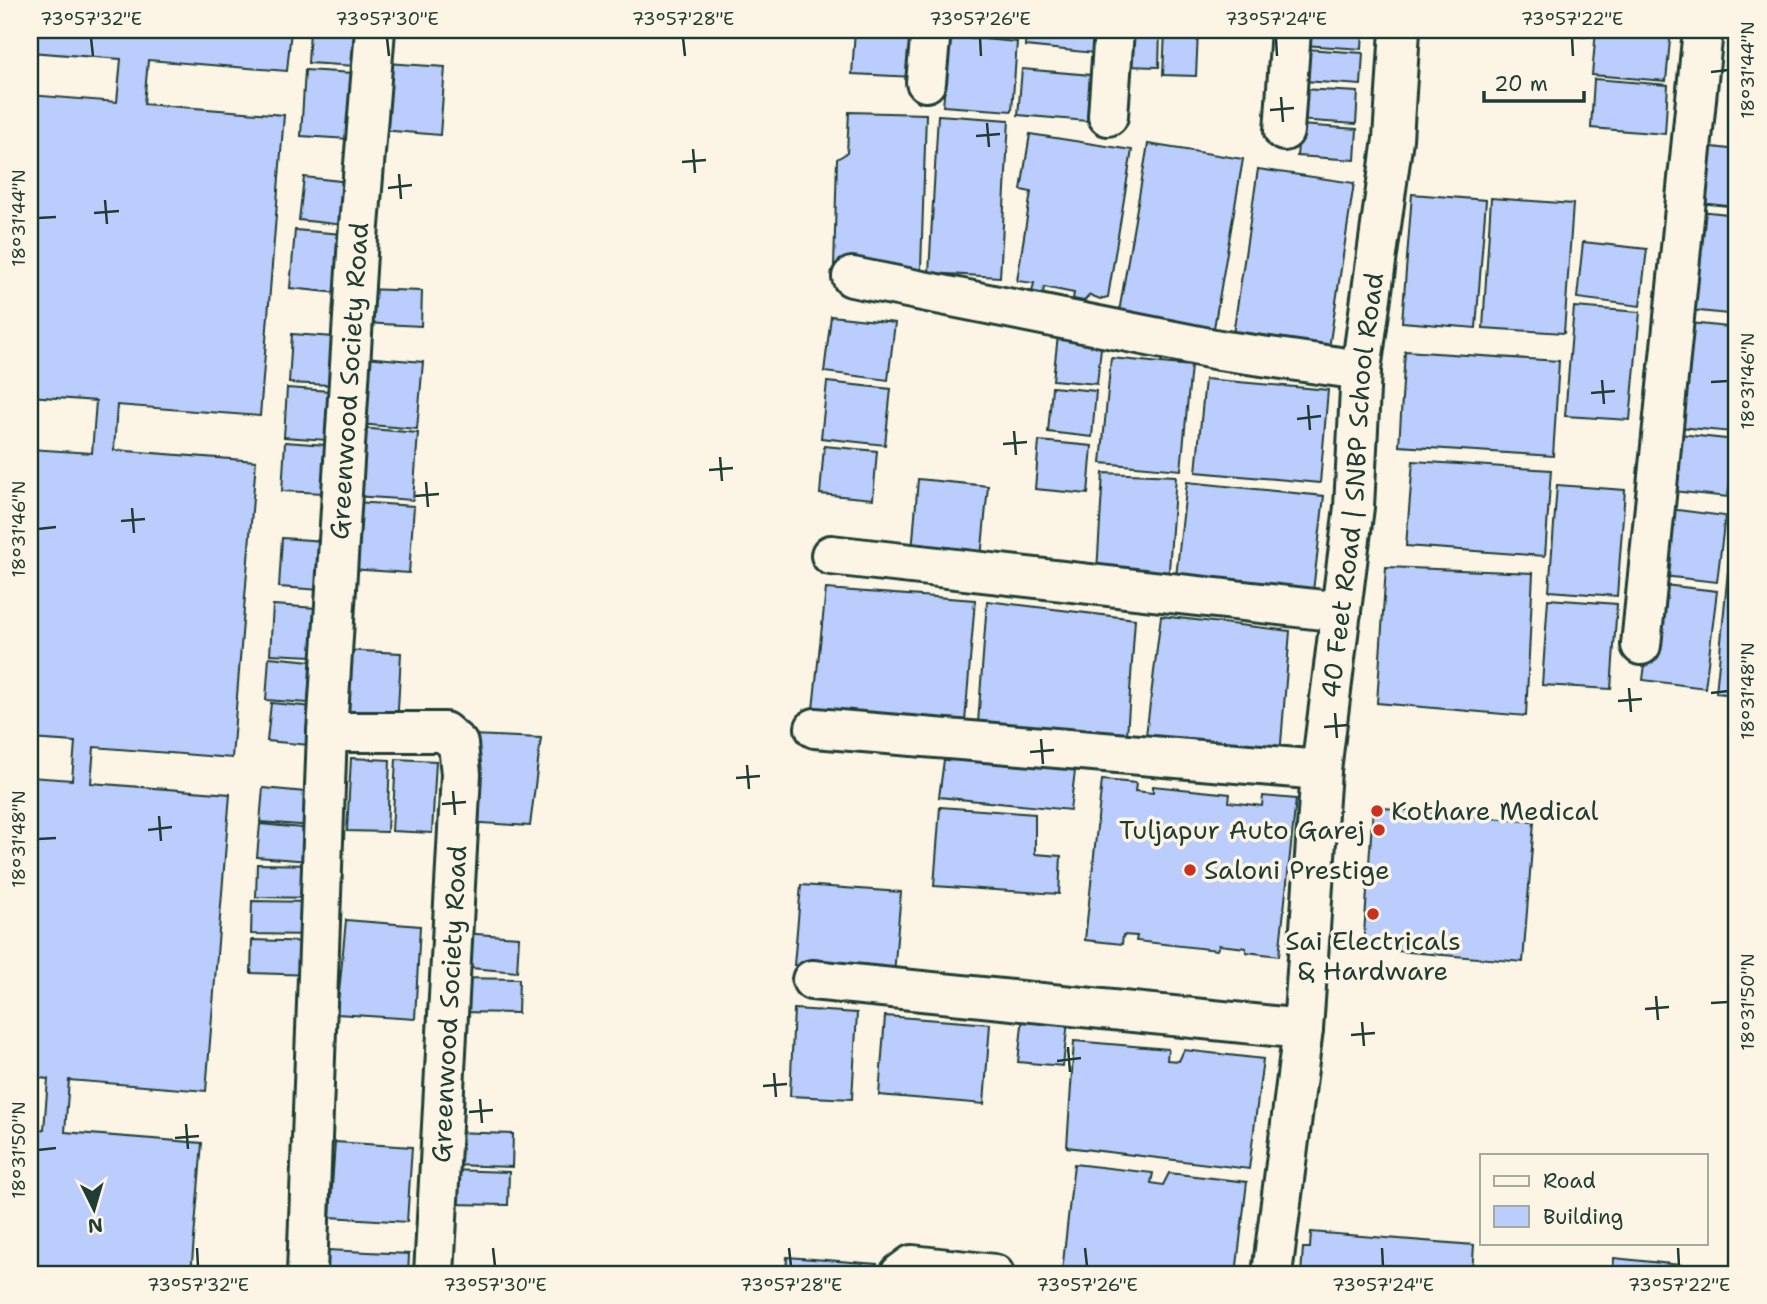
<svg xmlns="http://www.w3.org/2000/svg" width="1767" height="1304" font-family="'Shantell Sans',sans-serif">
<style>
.building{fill:#bbcdfd;stroke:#1f3d34;stroke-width:2}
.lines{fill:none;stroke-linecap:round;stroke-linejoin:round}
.street-casing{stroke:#1f3d34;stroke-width:44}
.street{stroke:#fcf5e5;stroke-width:38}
.ticks{fill:none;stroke:#1f3d34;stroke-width:2.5}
.poi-dot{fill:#c8321e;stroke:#fcf5e5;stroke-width:2.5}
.labels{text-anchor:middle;stroke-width:7;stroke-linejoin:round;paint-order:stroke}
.street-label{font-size:26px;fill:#1f3d34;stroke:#fcf5e5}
.poi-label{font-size:26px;fill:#1f3d34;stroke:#fcf5e5;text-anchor:start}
.neatline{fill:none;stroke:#1f3d34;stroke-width:2.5}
.ticks-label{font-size:18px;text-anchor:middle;fill:#1f3d34}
</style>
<rect width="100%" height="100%" fill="#fcf5e5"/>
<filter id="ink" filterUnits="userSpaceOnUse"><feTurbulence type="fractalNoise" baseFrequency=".0143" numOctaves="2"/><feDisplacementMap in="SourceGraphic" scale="14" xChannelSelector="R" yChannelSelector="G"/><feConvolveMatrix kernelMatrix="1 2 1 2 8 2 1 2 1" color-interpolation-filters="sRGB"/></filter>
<g filter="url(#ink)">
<path class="building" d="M30,30h261l-4,41 -139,-11 -4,44 140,11 -24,301 -143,-11 -3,45 142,11 -24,297 -138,-11 -3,36 139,11 -24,297 -137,-11 -4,52 137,11 -11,131h-161v-145l14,1 4,-51 -18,-2v-300l42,3 3,-38 -45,-3v-290l62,4 4,-52 -66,-5v-301l87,7 4,-43 -91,-7z
M310,30h48l-2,36 -48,-3z
M855,30h62l-2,47 -63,-3z
M1026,30h70l-2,23 -69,-7z
M1126,30h34l-1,37 -34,-1z
M1305,30h58l-1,19 -58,-4z
M1508,30h78l-1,7z
M1596,30h75l-5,51 -74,-6z
M1165,31l33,1 -2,44 -33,-1z
M950,36l67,6 -5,69 -69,-5z
M1306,49l57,4 -2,32 -57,-4z
M386,63l59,4 -5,68 -59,-5z
M1022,69l69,6 -4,46 -69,-6z
M305,70l48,3 -4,66 -48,-3z
M1594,79l74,6 -3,49 -74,-6z
M1300,89l58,3 -2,32 -58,-4z
M849,112l77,2 -5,155 -87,-2 3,-108 10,-6z
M938,115l71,5 -9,157 -71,-4z
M1300,125l57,4 -2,31 -58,-4z
M1030,134l102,16 -24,147 -8,2 -10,-4 -6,6 -11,-2 1,-6 -30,-6 -1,7 -11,-2 2,-9 -17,-2 14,-89 -10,-2z
M1148,144l95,15 -29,169 -95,-16z
M1696,145l41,5v57l-47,-5z
M1258,169l96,14 -25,165 -96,-14z
M304,177l45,5 -5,43 -45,-5z
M1412,194l74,6 -10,128 -74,-6z
M1491,198l82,6 -9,129 -81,-5z
M1690,210l47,5v100l-57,-6z
M295,230l47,4 -5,59 -47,-5z
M1583,242l64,7 -7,57 -63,-8z
M364,289l58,2 -1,35 -58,-3z
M1574,307l66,5 -10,108 -65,-4z
M831,316l64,7 -7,57 -64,-8z
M1680,322l57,6v56l-5,48 -63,-6z
M292,334l42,3 -3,48 -42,-2z
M1058,335l44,4 -5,45 -44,-4z
M1405,351l154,10 -6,95 -154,-10z
M364,357l59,5 -6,67 -58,-5z
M1111,358l80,8 -10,104 -80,-7z
M1205,379l123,11 -8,93 -124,-11z
M827,382l64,7 -6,56 -64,-7z
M1052,387l44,4 -4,46 -44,-5z
M287,388l43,3 -3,49 -43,-3z
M359,428l59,5 -5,67 -59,-4z
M1670,433l65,7 -7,57 -64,-7z
M1039,441l53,5 -4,48 -53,-5z
M285,442l41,3 -2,48 -42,-2z
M824,446l53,5 -4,48 -53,-5z
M1413,461l138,9 -6,86 -139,-10z
M1103,473l73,3 -8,107 -71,-11z
M918,479l70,7 -7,72 -69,-6z
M1737,480v77l-7,-1z
M1187,482l137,14 -12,104 -137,-15z
M1557,485l68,5 -8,106 -68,-5z
M355,502l59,4 -5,67 -59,-4z
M1662,508l63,8 -8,66 -63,-7z
M282,538l42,3 -3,49 -42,-3z
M1729,560l8,1v134l-21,-2z
M1386,567l147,6 -7,143 -149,-13z
M1655,584l62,7 -12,97 -62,-8z
M826,589l149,11 -11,134 -152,-16z
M1548,599l69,5 -6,85 -69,-4z
M987,601l148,18 -9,131 -149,-13z
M273,605l43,3 -3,48 -43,-2z
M1161,616l129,15 -10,125 -135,-13z
M342,650l59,3 -4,75 -58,-13z
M269,657l42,4 -3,42 -42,-3z
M271,703l42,4 -4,38 -42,-4z
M472,735l69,3 -11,88 -64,-4z
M946,745l131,11 -7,54 -131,-13z
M351,758l39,2 -3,72 -40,-1z
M396,759l40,2 -4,72 -40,-2z
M1102,780l34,3 -1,8 18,2v-7l77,8 -1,8 33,4 1,-10 33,3 -17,157 -33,-4v-4l-27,-3 -2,5 -81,-9 1,-5 -14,-1 -1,9 -37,-4z
M263,788l53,5 -3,33 -53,-4z
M940,807l95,7v40l26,2 -2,38 -125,-8z
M1373,807l161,15 -11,140 -160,-14z
M260,824l52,5 -2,32 -53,-4z
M257,864l60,1v33l-61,-1z
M801,885l100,7 -7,82 -100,-9z
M252,901l60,1 -1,33 -60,-1z
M346,920l74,6 -5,93 -78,-5z
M462,933l57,4 -2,35 -58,-5z
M252,940l60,2v33l-61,-2z
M458,978l61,1 -1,34 -60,-1z
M794,1009l63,4 -5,86 -62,-3z
M885,1016l105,8 -6,80 -105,-9z
M1023,1016l45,5 -5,45 -45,-4z
M1074,1041l94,8 -1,11 12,1 5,-11 79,9 -14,110 -182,-22z
M452,1132l61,2 -1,33 -60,-2z
M335,1142l77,5 -5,75 -77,-5z
M1074,1164l79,9 -2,10 12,2 6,-12 78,9 -11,92 -174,-2z
M449,1170l60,2 -1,33 -60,-1z
M1311,1232l163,13 -2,29h-171l2,-26h7z
M327,1250l82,4 -1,20h-82z
M787,1257l90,7 -1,10h-90z
M1614,1258l123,13v3h-124z"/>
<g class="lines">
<g class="street-casing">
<g id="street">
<path d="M926,82l5,-52"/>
<path d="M1108,116l6,-86"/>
<path d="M1284,131l7,-101"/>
<path d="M852,277l367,73 142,20"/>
<path d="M831,555l510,57"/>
<path d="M1641,645l62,-615"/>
<path d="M815,728l506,42"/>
<path d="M327,732h117l14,12 3,30 -27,500"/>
<path d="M812,980l491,49"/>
<path id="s1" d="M307,1274l20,-542 31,-494 17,-208"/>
<path d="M900,1274l12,-9 82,9"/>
<path id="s2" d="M1272,1274l31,-245 18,-259 33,-263 7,-137 32,-231 7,-109"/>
</g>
</g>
<use href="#street" class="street"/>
</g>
</g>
<path class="ticks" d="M91,38l2,18M387,38l2,18M683,38l2,18M980,38l1,18M1276,38l1,18M1572,38l1,18M1711,72l17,-2M1281,97l2,25M1270,110l24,-2M987,123l2,24M976,136l24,-2M693,149l2,24M682,162l24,-2M399,174l2,25M388,188l24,-3M105,200l2,24M94,213l25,-2M38,218l18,-1M1602,380l2,24M1711,382l17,-1M1591,393l24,-2M1308,405l2,25M1297,419l24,-3M1014,431l2,24M1003,444l24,-2M720,457l2,24M709,470l24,-2M426,482l2,25M415,496l24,-2M132,508l2,25M121,521l24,-2M38,529l18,-2M1629,688l2,24M1711,693l17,-2M1618,701l24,-2M1335,713l2,25M1324,727l24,-2M1041,739l2,25M1030,752l24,-2M747,765l2,24M736,778l24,-2M453,791l2,24M442,804l24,-2M159,816l2,25M148,830l24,-3M38,839l18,-1M1656,996l2,24M1711,1003l17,-1M1645,1009l24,-2M1362,1022l2,24M1351,1035l24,-2M1068,1047l2,25M1057,1061l24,-3M774,1073l2,24M763,1086l24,-2M480,1099l2,24M469,1112l24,-2M186,1124l2,25M175,1138l24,-2M38,1150l18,-2M197,1248l1,18M493,1248l2,18M789,1248l2,18M1085,1248l2,18M1382,1248l1,18M1678,1248l1,18"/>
<g class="poi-dot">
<circle cx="1377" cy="811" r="7"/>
<circle cx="1379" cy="830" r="7"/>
<circle cx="1190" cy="870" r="7"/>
<circle cx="1373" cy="914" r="7"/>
</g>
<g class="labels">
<g class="street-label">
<text dy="9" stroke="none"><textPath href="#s1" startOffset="894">Greenwood Society Road</textPath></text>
<text dy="9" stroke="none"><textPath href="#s2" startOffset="793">40 Feet Road | SNBP School Road</textPath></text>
<text transform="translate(449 1004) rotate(-87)" y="9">Greenwood Society Road</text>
</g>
<g class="poi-label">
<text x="1391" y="820">Kothare Medical</text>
<text x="1365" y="839" text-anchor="end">Tuljapur Auto Garej</text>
<text x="1204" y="879">Saloni Prestige</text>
<text x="1373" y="950" text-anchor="middle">Sai Electricals<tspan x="1373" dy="30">&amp; Hardware</tspan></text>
</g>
</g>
<rect width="1767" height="1304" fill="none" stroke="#fcf5e5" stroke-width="77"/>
<rect x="1480" y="1154" width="228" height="91" fill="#fcf5e5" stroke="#a4ab9e" stroke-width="2"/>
<rect x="1494" y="1176" width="35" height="10" fill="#fcf5e5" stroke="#a4ab9e" stroke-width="2"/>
<text x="1543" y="1188" font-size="21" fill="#1f3d34">Road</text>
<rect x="1494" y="1206" width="35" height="21" fill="#bbcdfd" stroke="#a4ab9e" stroke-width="2"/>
<text x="1543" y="1224" font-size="21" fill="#1f3d34">Building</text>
<g transform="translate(94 1209) rotate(175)" stroke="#fcf5e5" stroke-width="5" paint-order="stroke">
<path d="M0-5L12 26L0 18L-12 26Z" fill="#1f3d34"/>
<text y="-10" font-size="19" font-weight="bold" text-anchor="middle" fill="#1f3d34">N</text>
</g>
<path d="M1484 91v10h100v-10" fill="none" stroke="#1f3d34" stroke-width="3.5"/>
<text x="1494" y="91" font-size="21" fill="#1f3d34" stroke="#fcf5e5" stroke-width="5" paint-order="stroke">20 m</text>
<rect x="38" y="38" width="1690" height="1228" class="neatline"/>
<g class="ticks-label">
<text x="91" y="25">73°57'32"E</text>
<text x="387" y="25">73°57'30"E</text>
<text x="683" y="25">73°57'28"E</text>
<text x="980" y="25">73°57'26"E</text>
<text x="1276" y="25">73°57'24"E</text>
<text x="1572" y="25">73°57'22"E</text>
<text transform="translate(1748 70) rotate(-90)" y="6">18°31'44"N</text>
<text transform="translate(19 218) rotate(-90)" y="6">18°31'44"N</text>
<text transform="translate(1748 381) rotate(-90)" y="6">18°31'46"N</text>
<text transform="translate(19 529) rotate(-90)" y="6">18°31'46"N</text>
<text transform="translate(1748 691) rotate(-90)" y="6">18°31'48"N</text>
<text transform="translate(19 839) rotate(-90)" y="6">18°31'48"N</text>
<text transform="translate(1748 1002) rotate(-90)" y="6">18°31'50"N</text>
<text transform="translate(19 1150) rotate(-90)" y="6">18°31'50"N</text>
<text x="198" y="1291">73°57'32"E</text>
<text x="495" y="1291">73°57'30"E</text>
<text x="791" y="1291">73°57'28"E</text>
<text x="1087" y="1291">73°57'26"E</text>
<text x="1383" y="1291">73°57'24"E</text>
<text x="1679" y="1291">73°57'22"E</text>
</g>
</svg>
